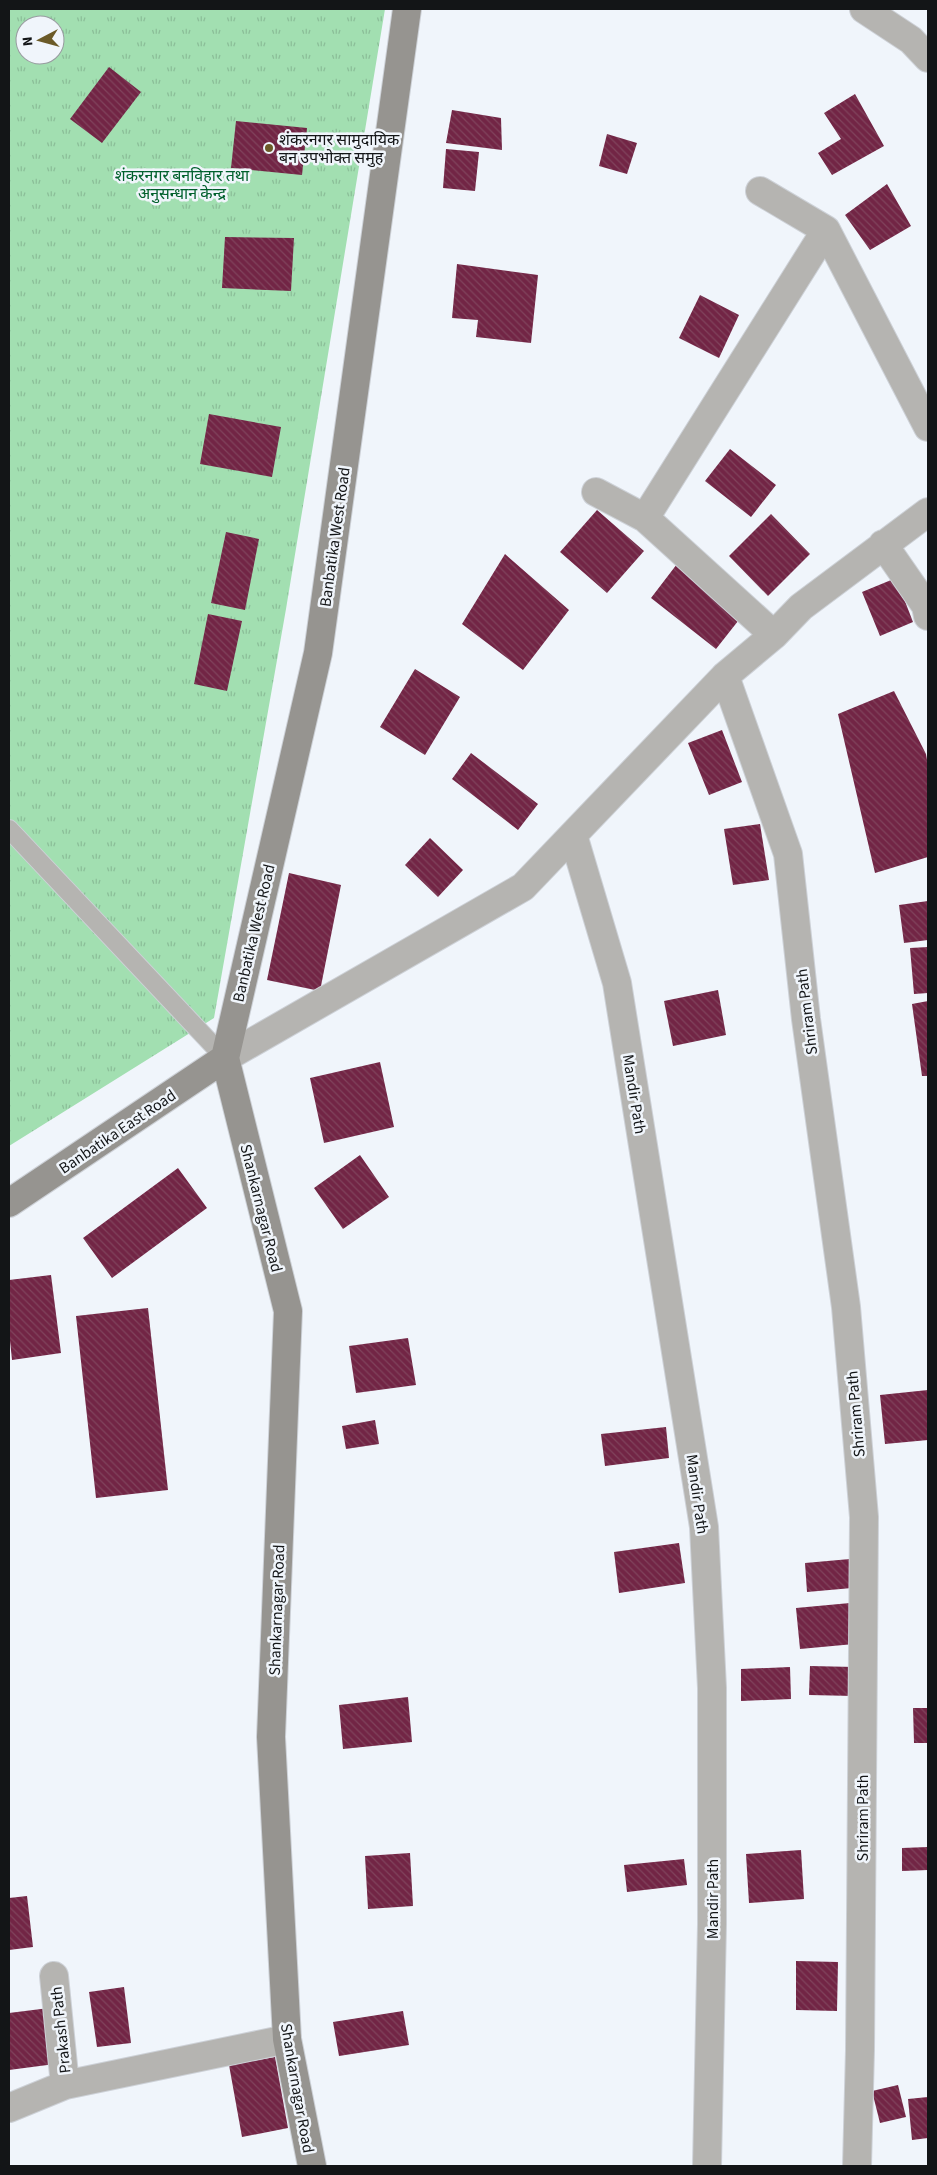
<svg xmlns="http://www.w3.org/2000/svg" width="937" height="2175" font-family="'Source Sans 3','Noto Sans Devanagari',sans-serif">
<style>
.grass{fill:url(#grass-tufts);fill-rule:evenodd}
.building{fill:url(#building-back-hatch)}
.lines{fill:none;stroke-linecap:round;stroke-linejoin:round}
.lane-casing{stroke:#cdd1d7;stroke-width:20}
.street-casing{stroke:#cdd1d7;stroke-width:30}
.secondary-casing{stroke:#cdd1d7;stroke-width:30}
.lane{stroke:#b5b4b1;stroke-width:18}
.street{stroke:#b5b4b1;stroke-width:28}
.secondary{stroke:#969490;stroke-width:28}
.poi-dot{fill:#6b5a28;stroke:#f0f5fb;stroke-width:2}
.labels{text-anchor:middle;stroke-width:5;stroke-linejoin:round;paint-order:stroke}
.poi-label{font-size:16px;fill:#131517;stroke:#f0f5fb;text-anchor:start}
.park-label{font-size:16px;fill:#00602c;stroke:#f0f5fb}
.street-label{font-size:16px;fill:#131517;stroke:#f0f5fb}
</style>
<defs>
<pattern id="grass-tufts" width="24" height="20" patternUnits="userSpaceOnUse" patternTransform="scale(1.25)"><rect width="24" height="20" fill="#a2dfb1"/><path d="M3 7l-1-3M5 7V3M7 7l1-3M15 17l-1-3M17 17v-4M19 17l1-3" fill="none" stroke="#8bbe98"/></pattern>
<pattern id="building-back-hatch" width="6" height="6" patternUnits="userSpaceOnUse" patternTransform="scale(1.25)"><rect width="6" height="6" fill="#722545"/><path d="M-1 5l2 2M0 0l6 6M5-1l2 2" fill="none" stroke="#80435c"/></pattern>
</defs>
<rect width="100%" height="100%" fill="#f0f5fb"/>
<path class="grass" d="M9,9h376l-99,600 -72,409 -205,128zM25,25h30v30h-30z"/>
<path class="building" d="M109,67l32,25 -39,51 -32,-24z
M855,94l29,52 -52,29 -14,-22 23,-14 -17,-26z
M452,110l49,8 1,32 -56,-7z
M236,121l71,7 -5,47 -71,-7z
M607,134l30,9 -10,31 -28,-8z
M446,149l33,3 -4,39 -32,-3z
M887,184l24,42 -41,24 -25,-35z
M225,237l69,1 -3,53 -69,-3z
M457,264l81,11 -7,68 -55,-6 2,-17 -26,-2z
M700,295l39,20 -20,43 -40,-20z
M209,414l72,13 -9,50 -72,-13z
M730,449l46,36 -25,32 -46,-36z
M597,510l47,41 -37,42 -47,-41z
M771,514l39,40 -42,42 -39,-40z
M226,532l33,7 -14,71 -34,-7z
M505,554l64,56 -46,60 -61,-46z
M677,564l65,52 -26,33 -65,-51z
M896,578l17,44 -33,14 -18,-44z
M208,614l34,7 -15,70 -33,-7z
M415,669l45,28 -35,58 -45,-28z
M894,691l32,63 2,12v91l-53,16 -37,-159z
M722,730l20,52 -33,13 -21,-52z
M471,753l67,51 -20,26 -66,-51z
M760,824l9,56 -36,5 -9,-56z
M430,838l33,32 -25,27 -33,-32z
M289,873l52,12 -21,106 -53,-11z
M928,901v39l-24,3 -5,-38z
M928,947v46l-14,1 -4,-46z
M718,990l8,45 -53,11 -9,-45z
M928,1001v75h-6l-10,-72z
M380,1062l14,65 -70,16 -14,-65z
M360,1155l29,42 -46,32 -29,-41z
M178,1168l29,40 -95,70 -29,-40z
M51,1275l10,78 -49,7 -3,-29v-51z
M148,1308l20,182 -72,8 -20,-182z
M408,1338l8,47 -60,8 -7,-47z
M928,1390v50l-43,4 -5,-49z
M375,1420l4,24 -33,5 -4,-23z
M666,1427l3,31 -64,8 -4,-32z
M679,1543l6,40 -66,10 -5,-41z
M850,1559l2,29 -45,4 -2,-29z
M850,1603l4,41 -54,5 -4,-41z
M810,1666l45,1 -1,29 -45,-1z
M790,1667l1,32 -50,2v-32z
M408,1697l4,45 -69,7 -4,-44z
M913,1708h15v35h-14z
M928,1847v23l-26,1v-23z
M801,1850l3,49 -55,4 -3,-49z
M410,1853l3,53 -45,3 -3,-53z
M684,1859l3,26 -60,7 -3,-27z
M27,1896l6,51 -24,3v-52z
M796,1961l42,1 -1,49 -41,-1z
M124,1987l7,56 -34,4 -8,-55z
M49,2008l6,56 -46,6v-57z
M403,2011l6,34 -70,11 -6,-34z
M275,2057l13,71 -46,9 -13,-72z
M898,2085l8,32 -26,6 -8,-32z
M928,2097v41l-16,2 -4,-41z"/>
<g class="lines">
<g class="lane-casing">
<path id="lane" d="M9,829l216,229"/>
</g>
<g class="street-casing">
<path id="street" d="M864,9l47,31 17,18
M760,191l66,39 102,197
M596,492l49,26 129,117
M645,518l181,-288
M883,544l43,62 2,10
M725,676l63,178 18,165 40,288 18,210 -4,533 -3,116
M573,835l44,148 87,544 8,161v236l-5,242
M225,1058l298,-171 202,-211 49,-41 27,-28 127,-95
M54,1976l11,109
M9,2108l56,-23 222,-46"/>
</g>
<g class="secondary-casing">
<path id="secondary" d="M9,1203l216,-145
M312,2166l-25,-127 -16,-302 17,-426 -63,-253 93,-405 89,-644"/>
</g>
<use href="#lane" class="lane"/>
<use href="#street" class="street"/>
<use href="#secondary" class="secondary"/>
</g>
<circle class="poi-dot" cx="269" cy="148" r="5"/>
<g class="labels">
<g class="poi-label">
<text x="279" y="145">शंकरनगर सामुदायिक<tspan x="279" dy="18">बन उपभोक्त समुह</tspan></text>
</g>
<g class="park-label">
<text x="182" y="181">शंकरनगर बनविहार तथा<tspan x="182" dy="18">अनुसन्धान केन्द्र</tspan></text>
</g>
<g class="street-label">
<text transform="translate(334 537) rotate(-82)" y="6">Banbatika West Road</text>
<text transform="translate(253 933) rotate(-77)" y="6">Banbatika West Road</text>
<text transform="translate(806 1012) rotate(-97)" y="6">Shriram Path</text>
<text transform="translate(635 1094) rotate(81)" y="6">Mandir Path</text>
<text transform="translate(117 1131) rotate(-34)" y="6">Banbatika East Road</text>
<text transform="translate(262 1208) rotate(76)" y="6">Shankarnagar Road</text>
<text transform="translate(855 1414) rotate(-95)" y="6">Shriram Path</text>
<text transform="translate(698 1494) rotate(82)" y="6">Mandir Path</text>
<text transform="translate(276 1610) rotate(-88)" y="6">Shankarnagar Road</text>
<text transform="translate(862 1818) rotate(-90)" y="6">Shriram Path</text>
<text transform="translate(712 1899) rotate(-90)" y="6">Mandir Path</text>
<text transform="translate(60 2030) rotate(-96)" y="6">Prakash Path</text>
<text transform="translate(298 2088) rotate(80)" y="6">Shankarnagar Road</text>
</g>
</g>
<rect width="937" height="2175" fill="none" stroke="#131517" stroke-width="20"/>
<g transform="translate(40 40) rotate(264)"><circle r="24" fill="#f0f5fb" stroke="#989ba0"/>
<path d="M0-4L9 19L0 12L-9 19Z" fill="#6b5a28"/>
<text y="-8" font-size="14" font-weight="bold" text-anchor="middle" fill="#131517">N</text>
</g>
</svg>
